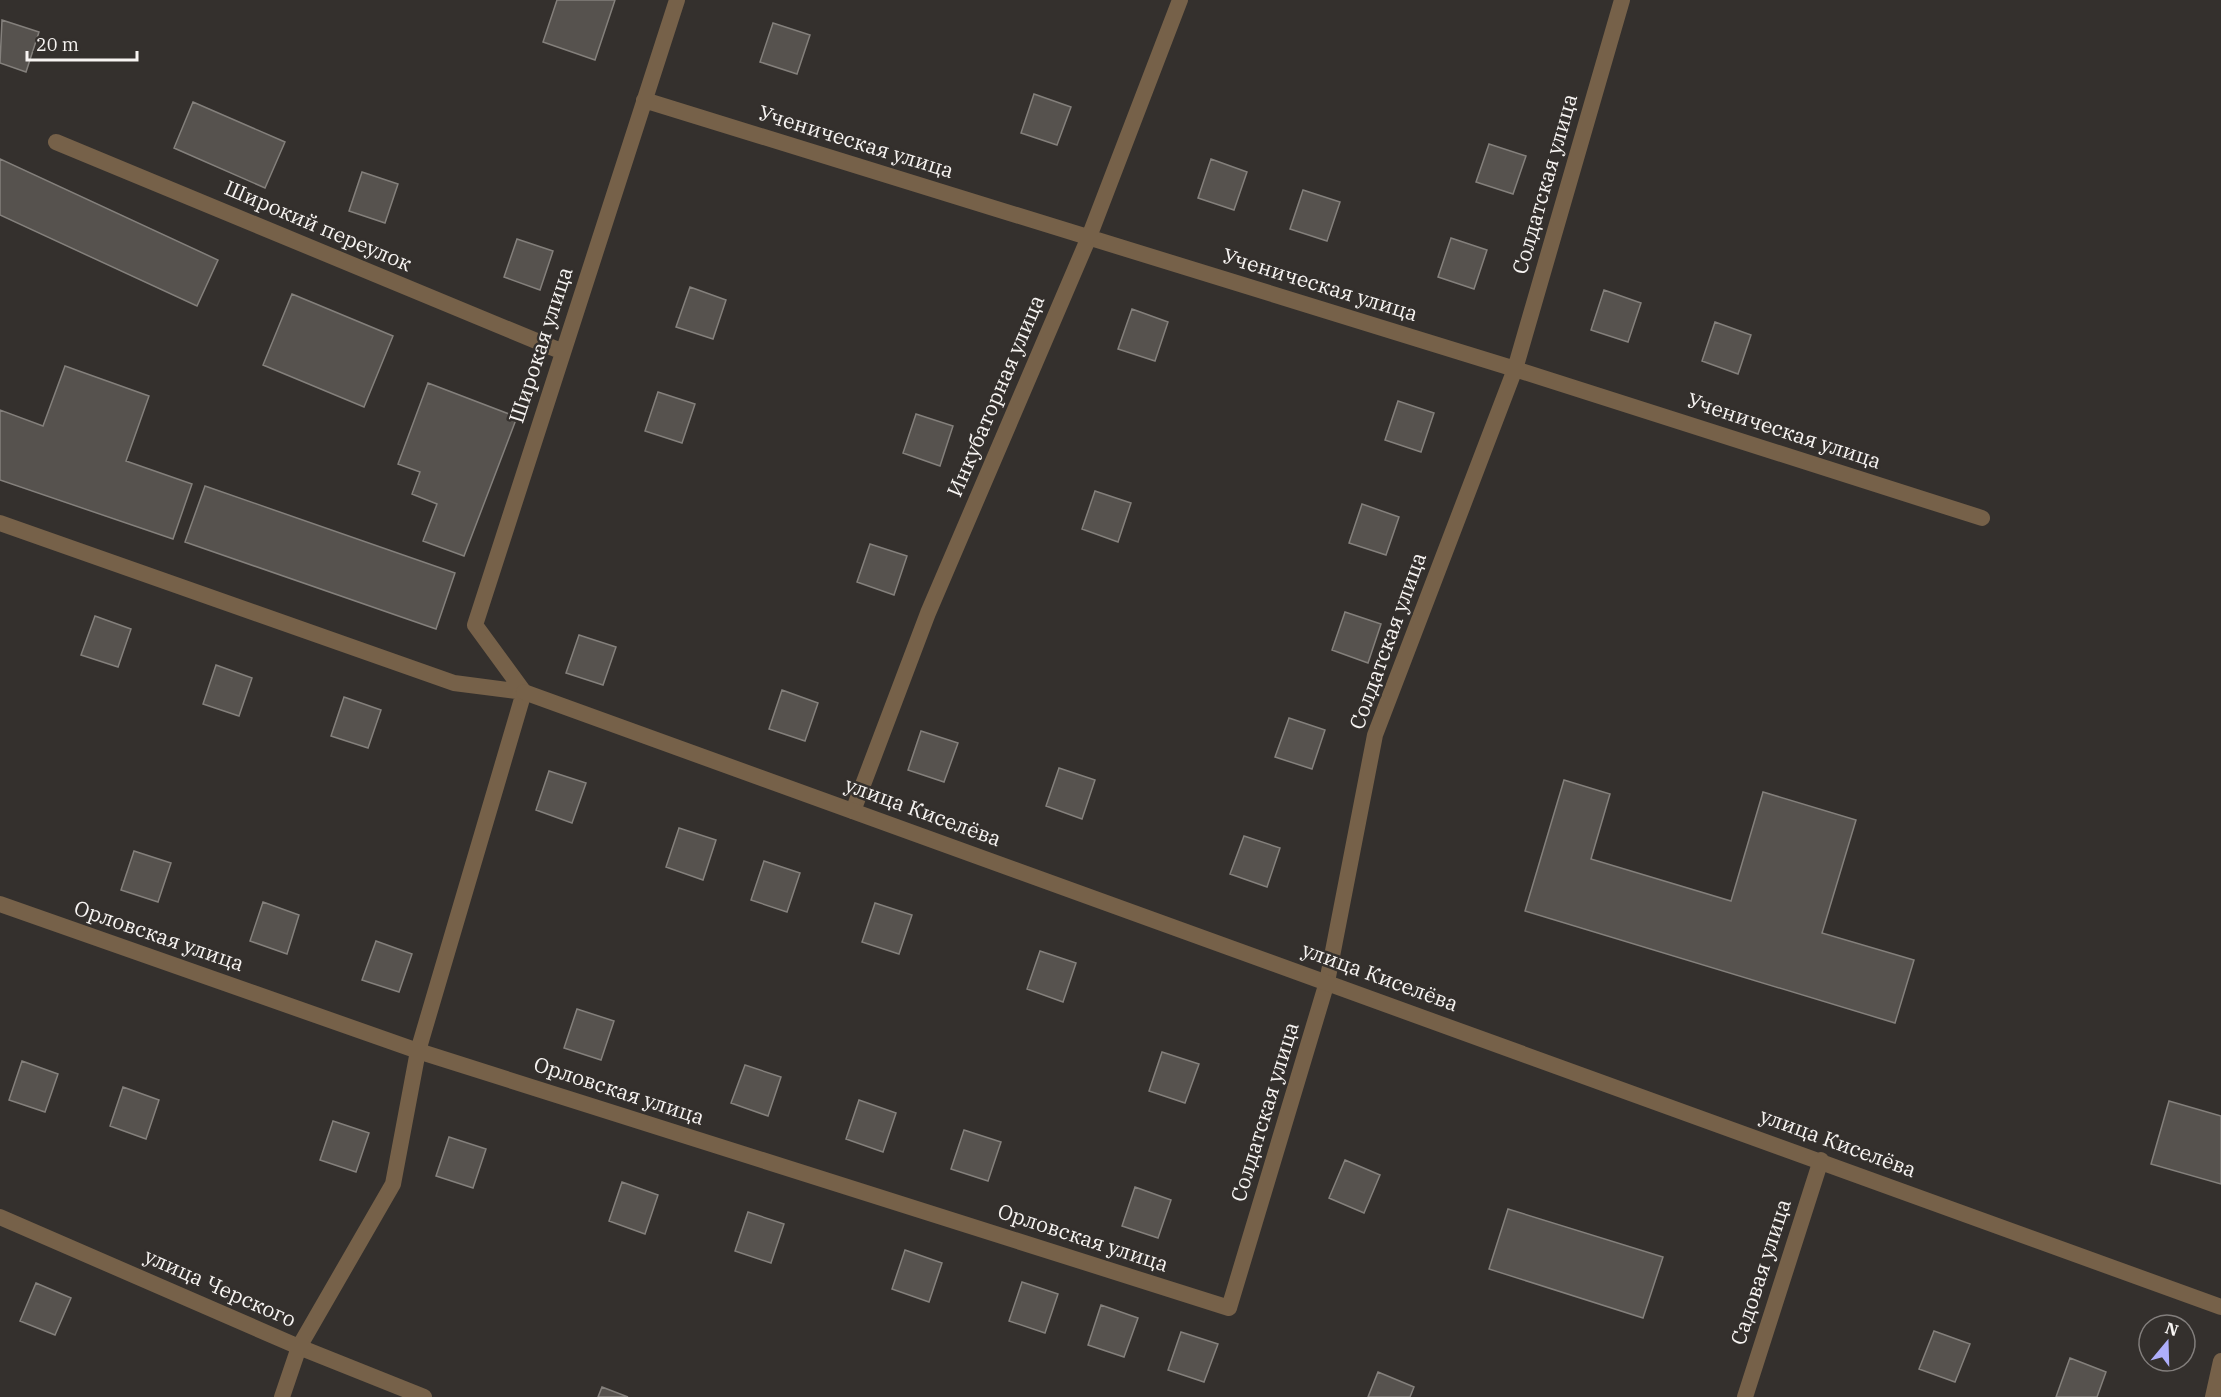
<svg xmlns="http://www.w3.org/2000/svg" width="2221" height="1397" font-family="'IBM Plex Serif',serif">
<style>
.building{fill:#56524e;stroke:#84807c;stroke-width:1.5}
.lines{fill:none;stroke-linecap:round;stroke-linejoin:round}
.minor{stroke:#766149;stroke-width:16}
.tertiary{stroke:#766149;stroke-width:16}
.labels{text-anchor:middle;stroke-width:5;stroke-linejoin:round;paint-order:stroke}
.street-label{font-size:21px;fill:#f7f4f2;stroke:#34302d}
</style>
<rect width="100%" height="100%" fill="#34302d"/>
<path class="building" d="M557,0h58l-20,60 -52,-18z
M2,20l37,12 -13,40 -26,-9z
M773,23l37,12 -13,39 -37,-12z
M1034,94l37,13 -14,38 -36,-12z
M193,102l92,40 -20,46 -91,-40z
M1489,144l37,12 -13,38 -37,-12z
M0,159l218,101 -21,46 -197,-91z
M1211,159l36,13 -13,38 -36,-12z
M362,172l36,12 -13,39 -36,-12z
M1303,190l37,12 -13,39 -37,-12z
M1451,238l36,12 -13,39 -36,-12z
M517,239l36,12 -13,39 -36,-13z
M690,287l36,13 -13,39 -37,-12z
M1604,290l37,13 -13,39 -37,-12z
M292,294l101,42 -29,71 -101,-42z
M1132,309l36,13 -13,39 -37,-12z
M1715,322l36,13 -13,39 -36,-13z
M65,366l84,30 -23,65 66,23 -19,55 -173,-59v-70l43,16z
M428,383l89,34 -53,139 -41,-15 14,-37 -25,-10 8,-22 -22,-8z
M658,392l37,12 -13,39 -37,-12z
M1398,401l36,12 -13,39 -36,-12z
M916,414l37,12 -13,40 -37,-13z
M205,486l250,87 -19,56 -251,-87z
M1095,491l36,12 -13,39 -36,-13z
M1362,504l37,13 -13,38 -37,-12z
M870,544l37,12 -13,39 -37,-13z
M1345,612l36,12 -13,39 -36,-13z
M95,616l36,13 -13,38 -37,-12z
M579,635l37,12 -13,38 -37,-12z
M216,665l36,13 -13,38 -36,-12z
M782,690l36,13 -13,38 -36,-12z
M344,697l37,13 -13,38 -37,-12z
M1289,718l36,12 -13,39 -37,-12z
M921,731l37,12 -14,39 -36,-12z
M1059,768l36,12 -13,39 -36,-13z
M549,771l37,12 -14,40 -36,-13z
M1564,780l46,14 -19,65 140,42 32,-109 93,28 -34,113 92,27 -19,63 -370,-112z
M679,828l37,12 -13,40 -37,-13z
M1244,836l36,12 -13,39 -37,-13z
M134,851l37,12 -13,39 -37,-12z
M764,861l36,12 -13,39 -36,-12z
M263,902l36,13 -12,39 -37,-13z
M875,903l37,12 -13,39 -37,-12z
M376,941l36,13 -13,38 -37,-12z
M1040,951l36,12 -13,39 -36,-13z
M577,1009l37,12 -13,39 -37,-12z
M1162,1052l37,12 -14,39 -36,-12z
M22,1061l36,13 -13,38 -36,-12z
M745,1065l36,12 -13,39 -37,-13z
M123,1087l36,13 -13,39 -36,-13z
M859,1100l37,13 -13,39 -37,-13z
M2169,1101l52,15v68l-70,-20z
M333,1121l36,12 -13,39 -36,-12z
M964,1130l37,12 -13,39 -37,-12z
M449,1137l37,12 -13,39 -37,-12z
M1345,1160l35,15 -16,38 -35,-15z
M622,1182l36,13 -13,39 -36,-13z
M1135,1187l36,13 -13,38 -36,-12z
M1508,1209l155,48 -20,61 -154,-49z
M748,1212l36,12 -13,39 -36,-12z
M905,1250l37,13 -13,39 -37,-13z
M1022,1282l36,12 -13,39 -36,-12z
M36,1283l35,15 -16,37 -35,-14z
M1101,1305l37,13 -14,39 -36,-12z
M1934,1331l36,13 -15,38 -36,-13z
M1181,1332l37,12 -14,38 -36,-12z
M2070,1358l36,14 -9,25h-41z
M1378,1372l36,15 -4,10h-42z
M602,1387l26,10h-30z"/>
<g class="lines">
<path class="minor" d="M644,100l871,269 467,149
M56,142l507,210
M0,523l454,160 70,9
M524,692l-49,-67 202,-625
M853,811l75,-198 161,-376 91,-237
M0,904l418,147 811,257 98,-326 48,-247 140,-366 107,-369
M0,1217l299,130 125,50
M282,1397l17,-50 94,-163 25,-133 106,-359
M2213,1397l8,-36"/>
<path class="tertiary" d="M524,692l1697,615
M1745,1397l76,-237"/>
</g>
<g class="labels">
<g class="street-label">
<text transform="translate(856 142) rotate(17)" y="7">Ученическая улица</text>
<text transform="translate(1545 184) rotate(-74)" y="7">Солдатская улица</text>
<text transform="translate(318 226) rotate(23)" y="7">Широкий переулок</text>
<text transform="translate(1320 285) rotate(17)" y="7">Ученическая улица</text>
<text transform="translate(541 345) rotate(-72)" y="7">Широкая улица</text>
<text transform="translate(996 396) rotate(-67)" y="7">Инкубаторная улица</text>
<text transform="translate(1784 431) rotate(18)" y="7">Ученическая улица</text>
<text transform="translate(1388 641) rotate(-70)" y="7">Солдатская улица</text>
<text transform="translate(923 812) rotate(20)" y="7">улица Киселёва</text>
<text transform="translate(159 936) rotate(19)" y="7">Орловская улица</text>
<text transform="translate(1380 977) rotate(20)" y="7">улица Киселёва</text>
<text transform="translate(619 1091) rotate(18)" y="7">Орловская улица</text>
<text transform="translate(1265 1112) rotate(-73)" y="7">Солдатская улица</text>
<text transform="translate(1838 1143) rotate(20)" y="7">улица Киселёва</text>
<text transform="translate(1083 1238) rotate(18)" y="7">Орловская улица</text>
<text transform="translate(1761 1272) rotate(-72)" y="7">Садовая улица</text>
<text transform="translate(220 1288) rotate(24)" y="7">улица Черского</text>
</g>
</g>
<g transform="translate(2167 1343) rotate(19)"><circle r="28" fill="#34302d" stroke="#827e7c" stroke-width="1.5"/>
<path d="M0-4.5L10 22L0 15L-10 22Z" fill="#aeaefb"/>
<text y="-9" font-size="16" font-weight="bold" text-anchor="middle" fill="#f7f4f2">N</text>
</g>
<path d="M27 51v9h110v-9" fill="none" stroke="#f7f4f2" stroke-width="3"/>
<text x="36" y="51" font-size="18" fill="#f7f4f2" stroke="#34302d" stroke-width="4.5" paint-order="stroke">20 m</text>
</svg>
